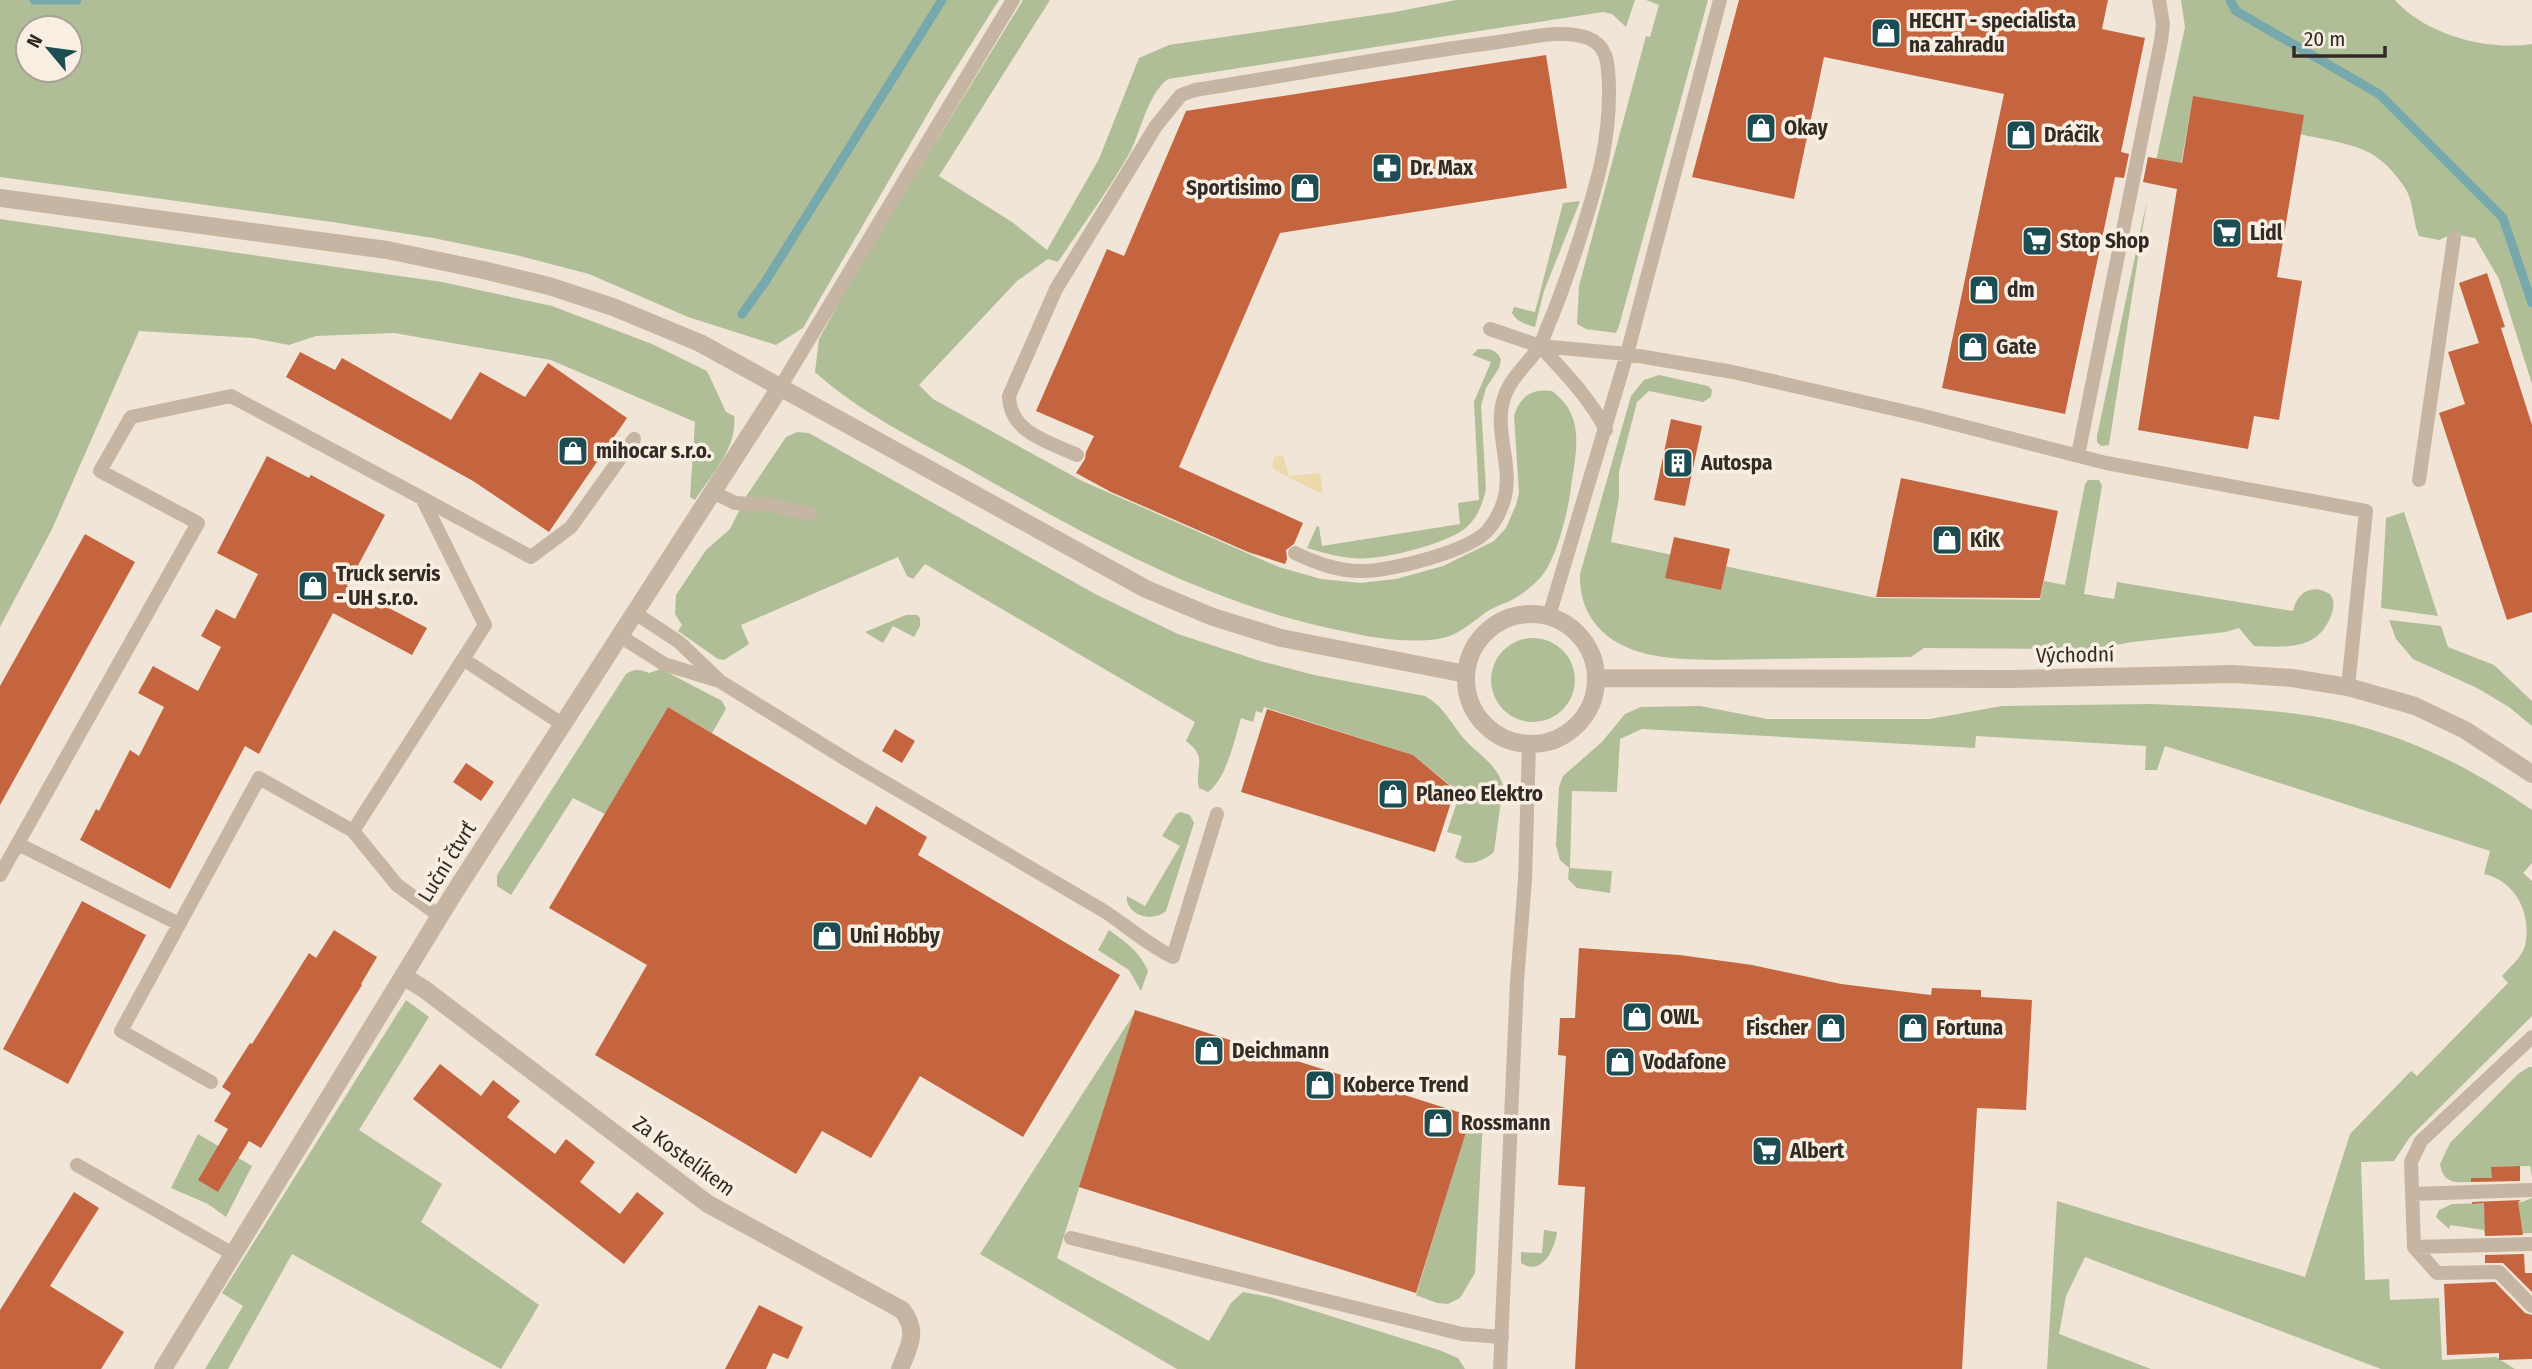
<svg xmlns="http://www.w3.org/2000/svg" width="2532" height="1369" font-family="'Fira Sans Condensed',sans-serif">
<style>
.green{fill:#b0be97;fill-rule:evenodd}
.sand{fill:#ecd9ac}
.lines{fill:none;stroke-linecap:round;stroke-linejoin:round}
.stream{stroke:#76a8ac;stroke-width:9}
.building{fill:#c56540}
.lane{stroke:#c7b5a3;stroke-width:14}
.street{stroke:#c7b5a3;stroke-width:18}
.labels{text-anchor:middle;stroke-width:7;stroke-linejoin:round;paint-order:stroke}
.poi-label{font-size:21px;font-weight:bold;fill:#322a25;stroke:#f8efe2;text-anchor:start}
.street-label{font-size:21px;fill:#322a25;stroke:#f8efe2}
</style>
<rect width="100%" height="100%" fill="#f0e5d6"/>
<path class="green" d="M0,0h999l-62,98 -134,230 -27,17 -88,-28 -99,-43 -73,-19 -83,-17 -101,-16 -332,-45zM70,28v42h-42v-42z
M1023,0h27l-111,176 73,46 35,28 52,-91 40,-101 30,-13 226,-33 61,-12h179l-9,27 -14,-13 -9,-2 -435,67c-21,16 -26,50 -38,73 -21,38 -48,74 -72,110l-10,-3 -31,22 -98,104 14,14 149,82 197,86 42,12 39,4 36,-4 47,-13 51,-25 12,-13 10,-23 3,-12 -5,-77c6,-19 17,-28 38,-25 34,25 24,60 19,96 -3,25 -14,71 -30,90 -6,7 -16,15 -24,20 -9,6 -20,8 -29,14 -16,11 -30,25 -50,28 -38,5 -73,-3 -110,-11 -130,-29 -246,-95 -361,-160 -52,-29 -108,-56 -152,-96l4,-33 35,-64z
M1646,0h62l-89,326 -3,7 -30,-4 -9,-5 2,-38 67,-250 4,1 9,-32z
M2181,0h214c31,35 92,51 137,44v340l-33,-105 -24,-41 -23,-4 -13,6 -20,-4c-7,-16 -5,-37 -16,-51 -29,-43 -58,-40 -103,-51 -36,-8 -72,-25 -107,-37l-12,67 -25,-3 29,-134z
M2147,200l-38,245 -8,1 -4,-4v-6z
M1580,201l-36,90 -9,36c-10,-3 -18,-5 -23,-14l2,-6 21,5 28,-109z
M0,219l442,63 110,24 100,38 55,27 19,41 8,4c4,31 -23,59 -39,84l-5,-3 5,-75 -144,-62 -157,-27 -78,3 -27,9 -36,-7 -114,-7 -87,198 -52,98z
M1478,349c10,0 19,-1 23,11l-2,8 -13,20 -5,18 5,83c-3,15 -10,32 -23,41 -20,14 -68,26 -93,28 -21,2 -43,-4 -63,-10l10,-22 2,1 3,19 138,-22 -2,-21 21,-3 -5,-98 17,-40 -19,-7z
M1659,375l49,11 4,4 -1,7 -8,5 -54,-11 -12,11 -18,70v25l-8,45 265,56 164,2 4,-19 21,4 20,-101 3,-4h11l3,6 -18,108 30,5 3,-17 176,29c4,-19 19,-28 37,-17 5,8 4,13 1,22 -14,35 -45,31 -77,30l-15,-18 -13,4 -94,10 -38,7 -170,-1 -13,9c-47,1 -93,1 -139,2 -42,0 -110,6 -148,-13 -29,-14 -45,-39 -44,-72l51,-178 13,-16z
M797,432l12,1 288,162 81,39 82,27 54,14 111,21c20,11 27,30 42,46 14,14 31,24 36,44l-9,66c-11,9 -27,17 -39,5l7,-21 -15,-4 13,-39 -47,-38 -149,-48 -2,6 -6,-2 -3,11 -12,-4c-6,20 -15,62 -33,74l-9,-4c-5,-22 10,-30 -13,-47l9,-19 -270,-158 -12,15 -6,-3 -9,-19 -157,68 8,19 -25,16 -6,-1 -40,-28 4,-6 -7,-11 1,-19 30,-45 24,-21 17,-34 39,-58z
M2404,512l1,3 33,101 -57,-8 5,-90z
M906,615h11l3,3v8l-6,11 -21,-11 -10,17 -18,-11z
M2389,620l52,6 7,21 46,18 38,36v25l-23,-19 -32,-19 -64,-29 -17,-20z
M1491 680a42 42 0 1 1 84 0a42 42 0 1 1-84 0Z
M661,669l61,32 4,8 -14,24 -44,-26 -63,107 -32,-16 -62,97 -14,-9v-11l129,-201c8,-5 14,-5 23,-1z
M2151,704c62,3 126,4 187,17 70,15 136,48 194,89v53l-9,10 9,8v135l-122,121 -16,24 -33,1 4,118 24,-1 1,21 49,-2 3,62 54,-3 19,12h-134l-296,-112 -19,39 -7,38 92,35h-104l10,-168 248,76 45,-143 61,-63 6,5 91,-93 -6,-7c9,-10 19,-18 23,-30 7,-32 -9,-65 -41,-72l6,-23 -325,-105 -8,24h-12l1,-24 -170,-10 -1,12 -333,-19 -22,10 -3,53 -45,-1 -2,77 42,3 -2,22 -33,-5 -9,-9 1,-11 -9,-8 -4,-15 3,-58 4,-11 39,-34 23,-28 16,-7 59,-1 67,13h163l72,-13z
M1181,812l9,3 4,8 -28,88c-13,12 -41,4 -39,-15l18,10 35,-60 -18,-10 14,-22z
M1109,930c18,13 30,21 39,41l-7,20 -12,-21 -31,-20z
M406,1000l23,17 -70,113 83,54 -21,38 118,83 -38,64 -209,-115 -64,115h-23l38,-63 -21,-13z
M1135,1012l-78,246 152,83 22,-38 12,-11 27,5 169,53 19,8 7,11h-288l-197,-115z
M2529,1067h3v110l-2,-11 -38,1v11h-21v4c-16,1 -28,1 -31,-18l10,-21 68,-69z
M1470,1117l13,2 -8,154 -15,25 -12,6 -11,-1 -21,-8z
M198,1134l54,32 -26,51 -18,-13 -37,-16z
M2532,1198v35l-47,2 -1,-5 -34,-5 -1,4 -13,-12 3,-7 13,-6 70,-2z
M1544,1230l13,2c-2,17 -15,45 -36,31v-11l21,1z"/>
<path class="sand" d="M1283,455l6,21 31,-3 3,19h-5l-43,-22 -3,-3 2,-10z"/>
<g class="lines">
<path class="stream" d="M34,0h43
M2230,0l6,11 143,83 124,124 29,85
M742,314l23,-32 177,-282"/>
</g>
<path class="building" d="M1739,0h369l-6,29 43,9 -24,114 8,2 -5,24 -9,-1 -50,237 -123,-26 62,-294 -180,-37 -30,142 -102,-22z
M1546,55l21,133 -287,45 -101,234 124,56 -9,21 -8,6 1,9 -2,5 -37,-12 -137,-60 -35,-19 9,-14 1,-7 8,-16 -58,-25 71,-162 17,7 62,-145z
M2193,96l111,19 -27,162 25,4 -23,139 -25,-4 -6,33 -110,-19 39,-241 -34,-7 5,-25 34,6z
M2487,273l18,54 -4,1 31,97v187l-25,8 -68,-207 26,-9 -17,-52 31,-9 -20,-60z
M300,352l35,18 7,-12 109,62 29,-48 45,25 23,-34 79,55 -78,114 -76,-51 -187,-104z
M1671,419l31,7 -17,80 -31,-6z
M267,456l42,22 2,-3 74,40 -38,71 80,42 -15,27 -79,-42 -74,141 -14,-8 -75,143 -90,-49 16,-31 3,2 31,-61 9,6 25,-49 -26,-14 15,-27 45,25 23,-44 -20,-11 15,-27 19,10 23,-45 -41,-21z
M1901,478l157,33 -18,87 -164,-1z
M85,534l50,28 -135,243v-119z
M1674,537l56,12 -9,41 -56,-12z
M668,707l198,118 10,-19 51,31 -9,18 202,120 -97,162 -103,-61 -49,82 -49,-27 -26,43 -201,-119 52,-90 -98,-57z
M1267,709l146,46 42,35 -20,62 -194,-60z
M895,729l20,12 -13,22 -20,-12z
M466,763l28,19 -13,19 -28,-19z
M82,901l64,34 -78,149 -65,-35z
M334,930l43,27 -16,27 1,1 -101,163 -12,-7 -31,51 -20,-12 30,-51 -14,-8 17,-28 -9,-6 28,-44 2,1 57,-91 7,5z
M1579,948l101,7 72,10 89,19 90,11 1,-7 49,2v7l51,3 -6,110 -49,-2 -15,261h-387l10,-182 -27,-2 8,-129 -8,-1 2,-37h15z
M1135,1010l336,106 -55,177 -337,-106z
M440,1064l41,32 12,-16 27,21 -13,16 48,37 11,-15 29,23 -15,20 40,32 17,-22 27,21 -40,51 -211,-165z
M2520,1166v15l-49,1v-4h21l-1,-11z
M74,1192l25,16 -49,78 74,46 -23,37h-101v-59z
M2521,1200l-3,2 5,33 -38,1 -1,-33 -12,1v-2z
M2524,1254l1,19h7v19l-29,-29h-18v-8z
M2495,1282l30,31 7,2v44l-33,1v-7l-52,2 -3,-71z
M759,1305l44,22 -15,32 -15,-6 -7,16h-41z"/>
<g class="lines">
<path class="lane" d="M1490,329l50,17 87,8 106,18 187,43 186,48 260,48 -18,176
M1540,346c25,27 49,51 66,84
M781,386l232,-386
M1077,455c-28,-13 -67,-22 -68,-59l47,-107 100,-163 25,-31 14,-5c101,-16 202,-35 303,-48 27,-3 63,-14 90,-4 21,8 20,29 21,48 1,59 -13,100 -30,155 -9,27 -18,54 -29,80 -4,8 -6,18 -11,26 -11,17 -29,31 -35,51 -11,32 10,69 0,102 -3,10 -9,22 -16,30 -18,21 -99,42 -127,41 -24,0 -45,-8 -66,-18
M2078,455l83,-414 2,-17 -4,-24
M2419,480l35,-242
M713,492l22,11 35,2 40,9
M422,498l109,59 40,-30 63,-88
M635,613l44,29 42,40 131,81 252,148c23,15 44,34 69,46l44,-143
M1549,616l78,-262 93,-354
M620,636l44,28 52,16
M463,659l99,65
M18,844l161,80
M0,875l198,-352 -98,-52 31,-54 100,-21 191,102 63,127 -132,206
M2532,1037l-111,104 -10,21 3,85 23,26 62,-1 33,34
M211,1082l-90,-51 138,-253 94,53 44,54 43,31
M77,1165l156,89
M2412,1194l120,-4
M1071,1238l391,96 40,3
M2414,1247l118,-3
M1500,1369l17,-387 8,-102 4,-135"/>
<path class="street" d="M0,198l387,52 96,20 66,16 64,21 87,36 446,246 67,28 68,21 185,36
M1466 679a65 65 0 1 1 130 0a65 65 0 1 1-130 0Z
M1597,678l416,1 220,-5 59,4 56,9 67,19 50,24 67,44
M403,976l21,13 284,215 194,106c17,21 7,37 -2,59
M163,1369l291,-476 327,-507"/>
</g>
<defs>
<g id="shop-square" transform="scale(1.575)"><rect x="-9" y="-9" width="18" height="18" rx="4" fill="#1b4d53" stroke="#f8efe2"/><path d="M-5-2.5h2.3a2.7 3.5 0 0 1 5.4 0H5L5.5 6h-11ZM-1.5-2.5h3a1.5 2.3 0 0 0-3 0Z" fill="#fff"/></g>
<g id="pharmacy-square" transform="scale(1.575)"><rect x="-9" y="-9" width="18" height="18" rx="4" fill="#1b4d53" stroke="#f8efe2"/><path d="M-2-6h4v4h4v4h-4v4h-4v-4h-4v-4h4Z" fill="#fff"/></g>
<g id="supermarket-square" transform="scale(1.575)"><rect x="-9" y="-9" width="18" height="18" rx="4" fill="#1b4d53" stroke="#f8efe2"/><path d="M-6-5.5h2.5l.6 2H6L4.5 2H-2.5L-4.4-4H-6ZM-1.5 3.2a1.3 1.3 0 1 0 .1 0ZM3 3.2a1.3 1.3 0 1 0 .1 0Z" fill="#fff"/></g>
<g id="building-square" transform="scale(1.575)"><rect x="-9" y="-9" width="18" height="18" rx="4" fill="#1b4d53" stroke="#f8efe2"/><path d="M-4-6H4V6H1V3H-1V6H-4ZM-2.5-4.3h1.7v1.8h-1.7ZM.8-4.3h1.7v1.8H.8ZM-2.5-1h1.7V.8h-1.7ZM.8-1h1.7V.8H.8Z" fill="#fff"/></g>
</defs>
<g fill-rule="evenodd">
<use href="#shop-square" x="1886" y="33"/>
<use href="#shop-square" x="1761" y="128"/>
<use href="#shop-square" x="2021" y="135"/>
<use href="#pharmacy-square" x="1387" y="168"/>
<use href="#shop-square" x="1305" y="188"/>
<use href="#supermarket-square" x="2227" y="233"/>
<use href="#supermarket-square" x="2037" y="241"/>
<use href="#shop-square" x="1984" y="290"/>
<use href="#shop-square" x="1973" y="347"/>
<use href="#shop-square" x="573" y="451"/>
<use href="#building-square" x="1678" y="463"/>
<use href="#shop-square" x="1947" y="540"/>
<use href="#shop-square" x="313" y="586"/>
<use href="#shop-square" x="1393" y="794"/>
<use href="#shop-square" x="827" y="936"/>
<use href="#shop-square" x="1637" y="1017"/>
<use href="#shop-square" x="1831" y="1028"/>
<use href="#shop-square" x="1913" y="1028"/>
<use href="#shop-square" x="1209" y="1051"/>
<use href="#shop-square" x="1620" y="1062"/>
<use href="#shop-square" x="1320" y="1085"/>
<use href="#shop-square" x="1438" y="1123"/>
<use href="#supermarket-square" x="1767" y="1151"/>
</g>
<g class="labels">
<g class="poi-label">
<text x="1909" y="28">HECHT - specialista<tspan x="1909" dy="24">na zahradu</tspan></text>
<text x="1784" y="135">Okay</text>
<text x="2044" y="142">Dráčik</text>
<text x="1410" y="175">Dr. Max</text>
<text x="1282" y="195" text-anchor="end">Sportisimo</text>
<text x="2250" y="240">Lidl</text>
<text x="2060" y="248">Stop Shop</text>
<text x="2007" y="297">dm</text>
<text x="1996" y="354">Gate</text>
<text x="596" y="458">mihocar s.r.o.</text>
<text x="1701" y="470">Autospa</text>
<text x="1970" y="547">KiK</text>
<text x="336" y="581">Truck servis<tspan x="336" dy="24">- UH s.r.o.</tspan></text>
<text x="1416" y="801">Planeo Elektro</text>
<text x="850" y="943">Uni Hobby</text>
<text x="1660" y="1024">OWL</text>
<text x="1808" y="1035" text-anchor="end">Fischer</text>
<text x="1936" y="1035">Fortuna</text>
<text x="1232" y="1058">Deichmann</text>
<text x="1643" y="1069">Vodafone</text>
<text x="1343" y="1092">Koberce Trend</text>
<text x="1461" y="1130">Rossmann</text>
<text x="1790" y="1158">Albert</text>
</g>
<g class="street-label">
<text transform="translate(2075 655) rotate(-1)" y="7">Východní</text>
<text transform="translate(447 862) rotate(-58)" y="7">Luční čtvrť</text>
<text transform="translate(684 1156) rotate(36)" y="7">Za Kostelíkem</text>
</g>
</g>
<g transform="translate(49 49) rotate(299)"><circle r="33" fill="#f8efe2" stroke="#a9a096" stroke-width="2"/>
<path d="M0-5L12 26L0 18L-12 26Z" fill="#1b4d53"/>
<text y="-10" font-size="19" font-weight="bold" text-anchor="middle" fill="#322a25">N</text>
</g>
<path d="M2294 46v10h91v-10" fill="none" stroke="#322a25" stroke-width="3.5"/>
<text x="2304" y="46" font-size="21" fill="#322a25" stroke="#f8efe2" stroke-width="5" paint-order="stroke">20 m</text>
</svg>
